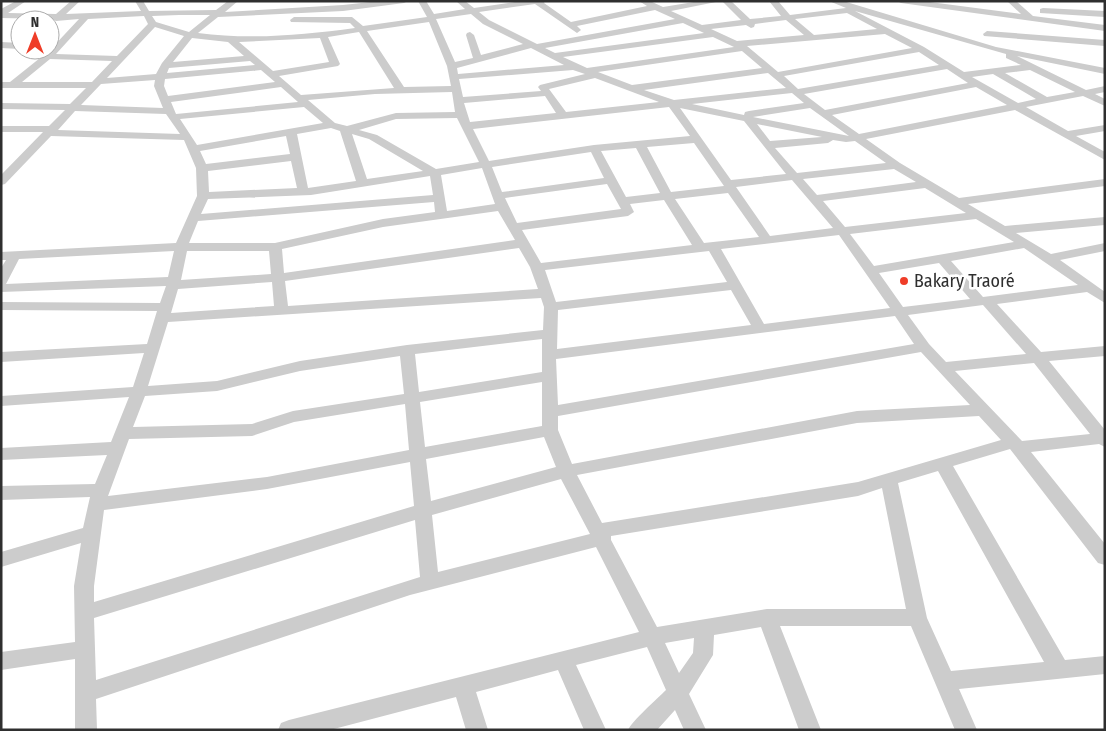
<svg xmlns="http://www.w3.org/2000/svg" width="1106" height="731" font-family="'Fira Sans Condensed',sans-serif">
<style>
.lines{fill:none;stroke-linecap:round;stroke-linejoin:round}
.minor{fill:#ccc;fill-rule:evenodd}
.poi-dot{fill:#ef3d28;stroke:#fff;stroke-width:2}
.labels{text-anchor:middle;stroke-width:5;stroke-linejoin:round;paint-order:stroke}
.poi-label{font-size:18px;fill:#2f2f2f;stroke:#fff;text-anchor:start}
</style>
<rect width="100%" height="100%" fill="#fff"/>
<g class="lines">
<path class="minor" d="M16,1h10l-18,12 48,1 15,-13h9l-14,13 75,-3 -6,-10h8l6,10 67,-1 12,-9h10l-13,11 118,-7 37,-4h28l-4,2 -61,8 -125,6 -20,16c52,7 105,2 157,-5l-5,-5 -59,-1 -1,-2 4,-3h58l11,9 64,-9 -9,-16h8l8,13 31,-5 -9,-8h9l9,7 48,-7h23l-1,2 27,19 76,-16 -8,-5h11l13,6 37,-6h21l-50,10 31,14 39,-5 -19,-19h9l19,18 31,-3 -12,-15h9l12,14 56,-7 -17,-7h14l153,46 109,21v6l-88,-18 69,34 19,-4v6l-10,2 10,5v7l-22,-10 -57,11 42,24 37,-6v6l-29,5 29,16v8l-90,-50 -149,29 34,24 59,35 146,-19v7l-137,18 37,22 100,-9v8l-89,8 35,21 54,-11v8l-45,9 45,32v11l-18,-11 -90,12 44,48 64,-6v10l-56,5 56,69v17l-6,-3 -68,8 74,92v21l-7,-2 -88,-114 -57,17 112,194 40,-4v18l-146,15 18,41h-22l-44,-104h-131l41,104h-22l-38,-103 -47,8 -1,20 -24,39 17,36h-22l-9,-20 -18,20h-29c4,-9 29,-31 38,-40l-19,-43 -71,18 30,65h-22l-26,-60 -82,22 12,38h-22l-10,-33 -126,33h-52l3,-7 8,-3 350,-88 -43,-85 -186,48 -314,104 1,31h-22v-71l-74,11v-18l74,-10 -1,-56 7,-43 -80,24v-15l82,-24 7,-31 -89,3v-14l94,-2 12,-29 -106,5v-12l110,-6 18,-45 -128,9v-10l132,-9 11,-34 -143,9v-10l146,-8 10,-33 -156,-1v-8l159,1 6,-17 -165,6v-24l5,-8h-5v-8l175,-9 21,-47 -1,-28 -12,-28 -133,-4 -46,48 -4,1v-10l42,-43h-42v-6h48l16,-16 -64,-1v-6l69,1 16,-16h-85v-6h9l40,-32 29,-31 -23,2 -4,-2 -51,-1v-9zM535,4l42,29 4,-3 -4,-4 78,-16 20,9 -138,25 -48,-24 -10,-8zM855,11l151,43v4l15,7 -57,7 -40,-25zM847,13l30,16 -63,6 -19,-16zM471,14l12,10 40,20 -42,11 -7,-20 -4,-3 -3,1 -1,2 7,23 -18,4 -19,-43zM179,15h31l-21,17 -33,-10 -4,-6zM144,16l4,8 -31,32 -61,-2 32,-35zM786,20l18,15 -67,6 -26,-12 35,-4 5,3 3,-1 1,-3zM429,22l18,44 4,20 -47,1 -37,-56zM683,23l21,10 -149,20 -10,-5zM155,27l29,9 -22,27 -6,11 -49,4zM359,32l35,56 -93,7 -22,-19 59,-10 2,-2 -12,-27zM885,34l27,14 -134,24 -31,-26zM713,37l21,10 -147,21 -24,-11zM192,38l36,4 16,14 -71,6zM320,38l9,24 -56,9 -34,-29zM531,48l33,17 -106,9 -1,-6zM742,51l20,17 -130,17 -34,-13zM919,52l20,13 -141,24 -14,-13zM50,59l62,2 -20,21h-70zM250,61l5,4 -88,8 2,-5zM947,69l21,14 -143,27 -21,-16zM261,70l14,12 -107,14 -4,-10 1,-7zM573,70l12,4 -45,11 -2,2 3,4 -78,6 -4,-18zM1030,70l45,22 -28,5 -42,-24zM768,73l18,15 -112,12 -30,-10zM993,74l43,25 -18,4 -46,-26zM595,78l64,24 -93,10 -17,-23zM155,80l-1,6 9,22 -82,-3 20,-21zM281,87l17,15 -122,12 -5,-12zM976,87l31,18 -148,29 -27,-19zM452,92l3,20 -59,1 -49,13 -12,-3 -27,-23 67,-6zM792,93l12,10 -55,8 -4,1 -1,3 -52,-11zM545,96l11,17 -86,9 -6,-19zM304,107l19,16 -126,22 -17,-26zM669,107l21,29 -96,9 -105,16 -16,-32zM680,108l64,13 42,53 -55,6zM810,108l39,28 -96,-19zM75,111l91,3 14,20 -122,-4zM457,118l22,44 -43,7 -59,-34 -18,-5 37,-11zM757,124l65,13 -52,4zM331,128l9,3 16,50 -48,7 -11,-54zM352,134l17,5 54,32 -56,8zM286,136l4,18 -84,10 -6,-13zM833,140l13,2 9,-1 31,22 -89,10 -22,-25 53,-5zM694,143l30,43 -53,6 -24,-45zM636,148l24,45 -34,4 -25,-46zM591,152l13,26 -102,14 -10,-25zM291,161l6,27 -88,4 -1,-21zM482,168l13,36 -48,7 -6,-36zM894,169l22,13 -99,13 -14,-16zM430,176l3,19 -232,19 7,-15 103,-4zM792,180l41,48 -63,8 -34,-49zM607,184l14,25 -104,14 -12,-25zM925,188l41,25 -121,14 -22,-26zM728,193l31,44 -55,6 -29,-44zM664,200l28,45 -151,18 -19,-33 106,-14 6,-4 -4,-8zM434,202l1,10 -52,7 -108,24h-86l9,-22zM498,211l17,29 -231,33 -2,-24 101,-22zM976,219l38,23 -140,24 -24,-32zM839,235l51,73 -126,16 -43,-75zM519,248l11,19 8,22 -250,17 -3,-25zM1024,248l54,37 -95,12 -32,-36zM174,251l-6,26 -162,7 13,-25zM187,251h82l2,23 -90,6zM709,251l18,31 -171,20 -11,-32zM939,263l31,36 -67,8 -24,-34zM272,282l2,24 -103,7 7,-24zM731,290l20,35 -194,24 1,-39zM541,298l3,9 -1,23 -136,15 -107,16 -83,20 -69,5 20,-64zM983,305l43,49 -80,8 -17,-18 -21,-29zM895,316l19,28 -356,61 -2,-46zM542,339v33l-123,20 -4,-38zM921,352l49,53 -113,6 -285,53 -14,-34v-14zM400,356l4,38 -111,17 -41,13 -119,3 12,-31 72,-5 83,-20zM1034,363l56,71 -68,7 -67,-70zM542,382v44l-117,21 -5,-45zM405,404l4,46 -142,27 -159,19 21,-57 123,-3 42,-14zM979,416l22,24 -143,42 -256,41 -25,-48 280,-52zM544,437l12,30 -125,34 -5,-42zM410,462l4,44 -320,96v-16l10,-76 163,-21zM938,471l106,191 -93,9 -24,-53 -29,-135zM561,479l29,55 -152,38 -6,-57zM882,488l24,121h-139l-110,18 -46,-87v-4l247,-40zM415,520l5,57 -324,103 -2,-62zM694,638l-1,15 -14,20 -14,-30z
M897,1h25l99,13 -14,-13h9l17,15 72,9v6l-204,-28z
M1043,8l62,3v6l-65,-4v-4z
M987,31l118,9v6l-121,-10 -1,-2z
M1,42l19,1v6l-19,-1z"/>
</g>
<circle class="poi-dot" cx="904" cy="281" r="5"/>
<g class="labels">
<g class="poi-label">
<text x="914" y="287">Bakary Traoré</text>
</g>
</g>
<rect width="1106" height="731" fill="none" stroke="#2f2f2f" stroke-width="5"/>
<g transform="translate(35 35)"><circle r="24" fill="#ffffff" stroke="#acacac"/>
<path d="M0-4L9 19L0 12L-9 19Z" fill="#ef3d28"/>
<text y="-8" font-size="14" font-weight="bold" text-anchor="middle" fill="#2f2f2f">N</text>
</g>
</svg>
